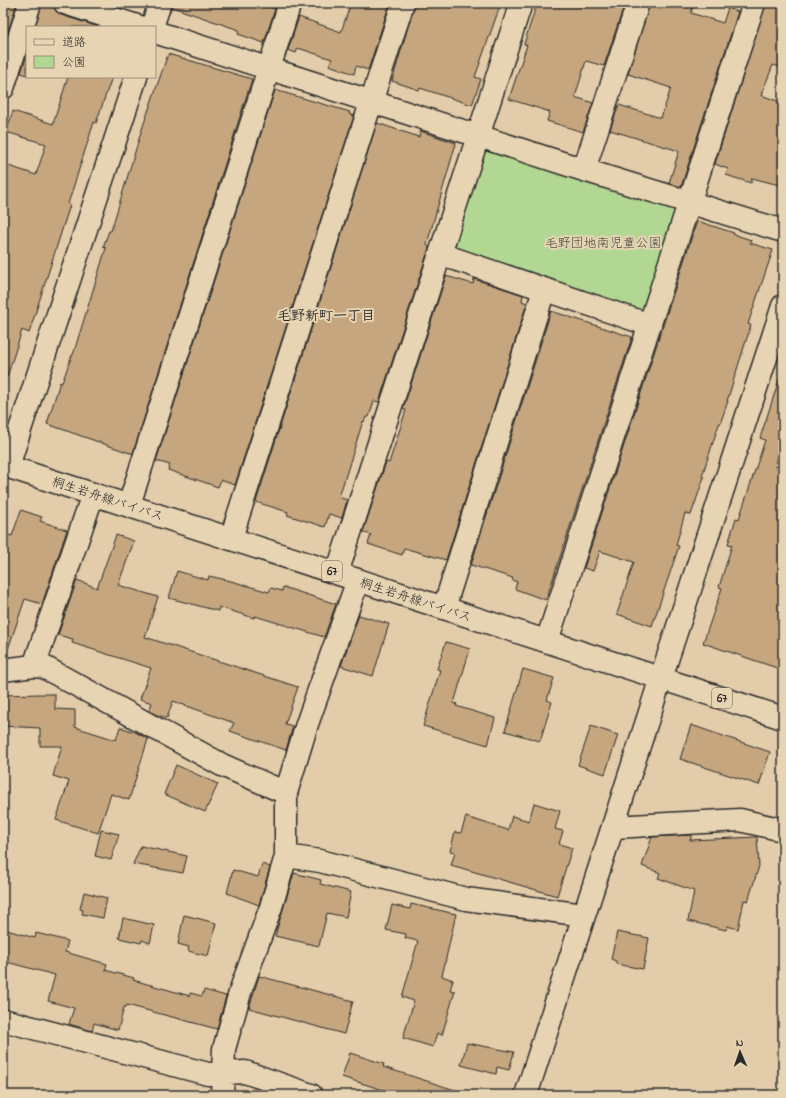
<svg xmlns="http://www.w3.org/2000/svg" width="786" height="1098" font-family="'Indie Flower','Klee One',sans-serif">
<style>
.green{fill:#b1d793;stroke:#6e815f}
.building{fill:#c6a67e;stroke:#2b2b2b}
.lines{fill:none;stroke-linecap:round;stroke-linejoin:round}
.minor-casing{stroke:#2b2b2b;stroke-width:25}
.major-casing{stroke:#2b2b2b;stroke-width:25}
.minor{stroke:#e7d4b2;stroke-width:22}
.major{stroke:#e7d4b2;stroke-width:22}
.labels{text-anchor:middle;stroke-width:4;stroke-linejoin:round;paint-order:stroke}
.shield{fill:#e7d4b2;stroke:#635e54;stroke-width:1}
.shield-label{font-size:12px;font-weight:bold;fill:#2b2b2b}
.park-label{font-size:13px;fill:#3f453b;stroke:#e7d4b2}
.street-label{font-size:13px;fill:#2b2b2b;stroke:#e7d4b2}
.neighbourhood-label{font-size:14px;font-weight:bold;fill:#2b2b2b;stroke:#e7d4b2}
</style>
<rect width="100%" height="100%" fill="#e2cca9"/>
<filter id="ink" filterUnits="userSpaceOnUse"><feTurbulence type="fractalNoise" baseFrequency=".025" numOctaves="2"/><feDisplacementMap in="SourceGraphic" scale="8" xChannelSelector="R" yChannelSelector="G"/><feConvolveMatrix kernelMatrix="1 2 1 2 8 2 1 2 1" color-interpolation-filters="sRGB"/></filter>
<g filter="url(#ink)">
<path class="green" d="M493,148l180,57 3,7 -31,98 -7,3 -185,-62 -2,-9 29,-87z"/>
<path class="building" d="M3,3h14l-14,44z
M42,3h11l3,8 5,4 38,12h-64z
M172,3h85l18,6 -11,34 -26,-9 1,-4 -67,-23z
M351,3h39l-22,67 -12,-4 -2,8 -25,-9 3,-6 -34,-11 -2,5 -8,-3 11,-33 42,15z
M415,3h86l-26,74 6,2 -9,26 -52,-17 -1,2 -27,-9z
M537,3h88l-21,63 -18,-5 -11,36 18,6 -10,29 -36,-11 3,-9 -41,-13 18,-54 -3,-1z
M650,3h44l-3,10 32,10 5,-15 10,4 -57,175 -12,-4 10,-32 -69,-21 9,-25 42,13 10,-30 -43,-14z
M766,3h17v65l-10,-3 -12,30 22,8v83l-31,-8 -1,5 -25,-8 2,-6 -13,-5z
M27,54v21l-6,-2z
M168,54l84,25 -119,374h-3l-83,-29 13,-42 2,1 10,-28h1l33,-107 -3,-1 6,-16h2l31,-102z
M68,77h44l-16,46 -2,-1 -26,82 2,1 -41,128 -7,-3 -15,47 -4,-1v-212l33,11 10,-31 -40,-12 7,-21 40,13z
M275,90l75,22 -1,2 5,2 -119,369 -14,-5 -3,7 -50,-17 2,-5 -14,-4z
M377,123l42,14 1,-6 36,12 -29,101 2,4 -50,154 -5,-1 -5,16h-3l-2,5 -1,-1 -24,76 8,3 -5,18 -13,-4 -4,13 -38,-12 1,-3 -32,-10z
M697,221l37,12 -1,1 18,6 -1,3 23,7 -25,74 3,1 -24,76h1l-8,23h-1l-17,52 2,1 -13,38 -6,-2 -9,32 3,1 -27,80 -35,-12 17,-52 -34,-11 -7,20 -9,-3z
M446,276l27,8 1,-5 49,16 -1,6 5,2 -81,257 -42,-12 -2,7 -34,-11 3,-9 -8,-3 23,-70 3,1 17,-53 -3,-1z
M551,311l81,26 -86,263 -31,-11 2,-7 -5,-2 1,-2 -42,-13z
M779,380l4,1v62l-8,23 8,3v201l-80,-27 19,-55 -3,-1 13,-42 -4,-1 8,-26 3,1 26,-79 -5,-2z
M21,510l21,7 -2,4 27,9 -25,74 -17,-5 -19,56 -3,-1v-121l9,3z
M116,535l18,6 -16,44 40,12 -13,40 153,50 -13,37 8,2 -7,24 -56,-19 4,-8 -61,-22 -6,17 -10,-3 -8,-4 3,-8 -12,-4 11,-31 -79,-25 1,-4 -15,-4 19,-55 20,8z
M177,571l31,9 1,-4 22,5 38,11 2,-4 11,3 1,-4 53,17 -12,33 -69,-21 -1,2 -35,-11 -1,4 -49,-13z
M359,615l30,9 -16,52 -32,-10z
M446,642l24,7 -16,54 3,1 -1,2 39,12 -7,27 -65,-19 17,-56 -3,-1z
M523,669l31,9 -7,22 5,2 -12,39 -35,-10z
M40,694h15v15l20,1v17l41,13 4,-13 15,5 13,7 -19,61 -18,-6 -13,39 -42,-13 13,-39 -16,-5 9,-30h-22v-18l-37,-2v-31z
M691,725l79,27 -11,33 -79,-26z
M591,726l27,9 -13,39 -27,-9z
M176,765l42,19 -13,28 -41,-18z
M534,803l26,8 -5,18 8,2 -4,13 13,4 -15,48 -106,-31 4,-13 -5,-1 5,-19 6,1 5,-16 42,13 4,-14 17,5z
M101,830l18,4 -8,26 -16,-4z
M692,835l-2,5 67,-3 2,29 -11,35 -4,-1 -6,29 -11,-3 -1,4 -38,-9 6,-30 -36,-13 2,-5 -18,-7 10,-29z
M141,846l46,10 -4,17 -50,-9z
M262,864l8,3 -11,38 -32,-12 6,-23 25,7z
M294,873l27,7 -1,4 31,8 -5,25 -19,-4 -8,33 -44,-10z
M84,892l23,6 -4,20 -21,-4 1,-4 -3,-1z
M411,904l45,10 -14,62 11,4 -3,10 5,1 -13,44 -5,-2 -4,14 -30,-9 11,-37 -12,-4 16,-56 -13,-3 1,-4 -20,-4 6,-25 18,4z
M184,915l32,8 -8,33 -20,-5 1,-4 -11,-3z
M123,918l31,7 -4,18 -8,-3 -1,3 -22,-5z
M3,929l32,9 1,-5 32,8 -3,11 42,12 -2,6 29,8 -1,2 57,16v-3l12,3 2,-6 22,6 -9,33 -90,-24 -1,2h-2l-6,23 -24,-7 -2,8 -23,-7 5,-16 -26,-7 7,-26 -52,-14z
M617,932l32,6 -6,31 -27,-5v-3l-5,-2z
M259,976l94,25 -9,33 -95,-26z
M467,1043l47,9 -5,18 -12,-3 -1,7 -35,-9z
M350,1053l34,11 -1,3 75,24 -1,4h-72l1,-4 -44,-14z"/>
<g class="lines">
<g class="minor-casing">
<path id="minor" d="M65,3l75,24
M152,27l8,-24
M155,32l429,138 199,61
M3,88l27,-85
M584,170l54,-167
M440,254l210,71
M8,466l128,-389
M129,505l161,-502
M231,538l172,-535
M337,573l184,-570
M444,608l100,-318
M547,641l207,-638
M34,666l59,-172
M3,670l31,-4 10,1 178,98 64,28
M614,827l126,-7 43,10
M286,856l34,5 146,38 118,16
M3,1020l205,54 37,-2 66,23
M222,1095l2,-46 17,-60 30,-82 15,-51v-63l21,-69 51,-144
M526,1095l135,-417 122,-372"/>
</g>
<g class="major-casing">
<path id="major" d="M3,465l780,253"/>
</g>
<use href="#minor" class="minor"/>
<use href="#major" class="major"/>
</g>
</g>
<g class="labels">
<g class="shield">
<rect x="322" y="561" width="20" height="20" rx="3"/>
<rect x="712" y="688" width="20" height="20" rx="3"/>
</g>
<g class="shield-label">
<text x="332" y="575">67</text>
<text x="722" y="702">67</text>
</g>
<g class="park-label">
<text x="603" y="247">毛野団地南児童公園</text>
</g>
<g class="street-label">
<text transform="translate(108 498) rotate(18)" y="5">桐生岩舟線バイパス</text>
<text transform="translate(416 599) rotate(18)" y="5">桐生岩舟線バイパス</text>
</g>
<g class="neighbourhood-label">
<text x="326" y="320">毛野新町一丁目</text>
</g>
</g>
<rect width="786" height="1098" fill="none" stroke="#e7d4b2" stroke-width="16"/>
<rect x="8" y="8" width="770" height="1082" fill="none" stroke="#2b2b2b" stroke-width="1.5" filter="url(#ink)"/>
<rect x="26" y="26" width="130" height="52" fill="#e7d4b2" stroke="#9c907c"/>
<rect x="34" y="39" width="20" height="6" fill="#e7d4b2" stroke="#9c907c"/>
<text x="62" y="46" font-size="12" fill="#2b2b2b">道路</text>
<rect x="34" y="56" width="20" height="12" fill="#b1d793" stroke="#9c907c"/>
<text x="62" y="66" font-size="12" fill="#2b2b2b">公園</text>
<g transform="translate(740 1052) rotate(358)" stroke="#e7d4b2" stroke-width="3" paint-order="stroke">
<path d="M0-3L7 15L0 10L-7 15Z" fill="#2b2b2b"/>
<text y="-6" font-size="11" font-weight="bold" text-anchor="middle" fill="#2b2b2b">N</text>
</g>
</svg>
